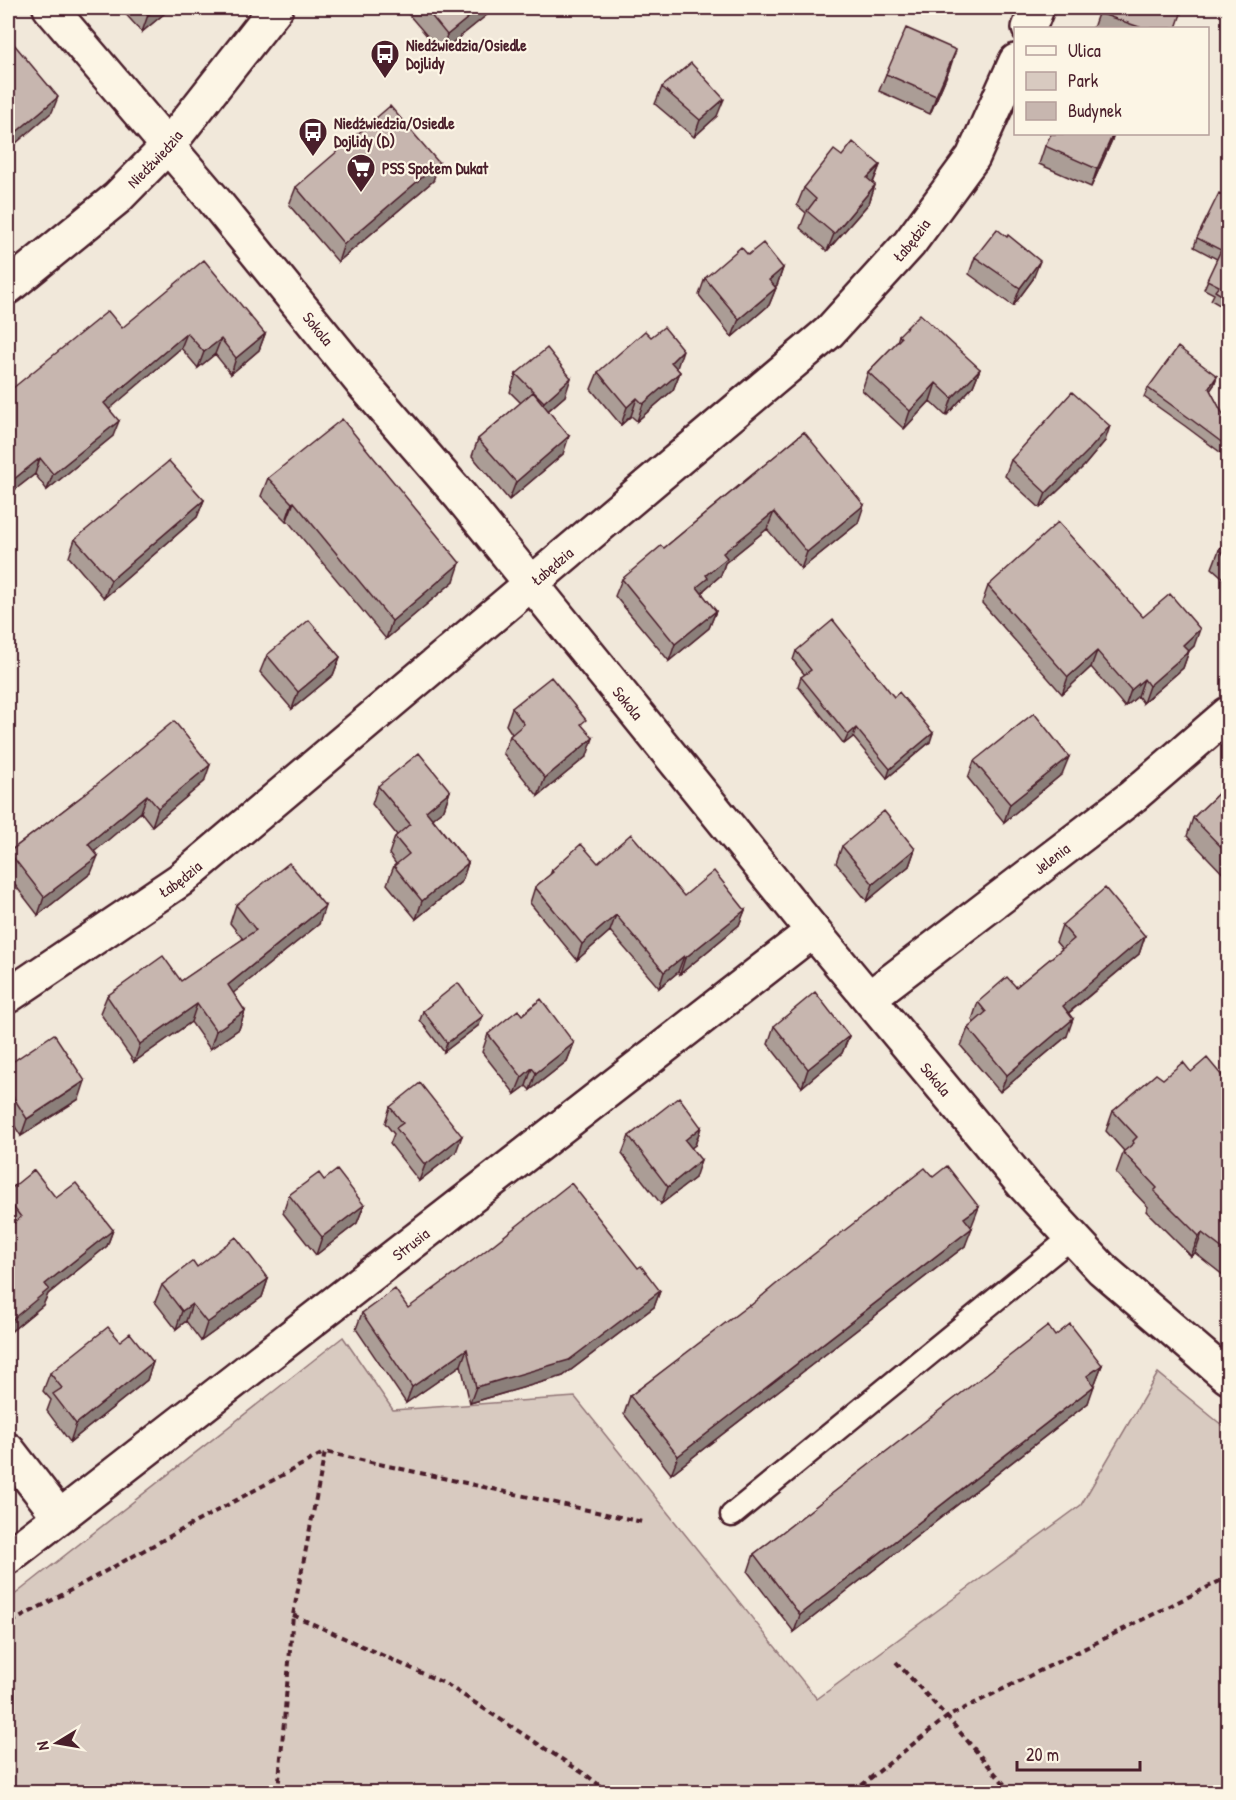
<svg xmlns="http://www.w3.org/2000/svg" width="1236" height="1800" font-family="'Patrick Hand',sans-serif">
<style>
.green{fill:#d8cac0;stroke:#917476;stroke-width:1.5}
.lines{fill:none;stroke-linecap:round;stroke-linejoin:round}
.lane-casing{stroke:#4a1f2b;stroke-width:27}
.street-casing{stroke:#4a1f2b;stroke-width:38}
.path{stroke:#4a1f2b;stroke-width:4;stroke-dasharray:6 4.5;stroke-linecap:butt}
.lane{stroke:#fcf5e5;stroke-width:22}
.street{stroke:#fcf5e5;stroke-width:33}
.wall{fill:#ab9d96;stroke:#4a1f2b;stroke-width:1.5}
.shaded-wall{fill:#8b7f7a;stroke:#4a1f2b;stroke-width:1.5}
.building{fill:#c7b6af;stroke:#4a1f2b;stroke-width:1.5}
.labels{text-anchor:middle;stroke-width:4.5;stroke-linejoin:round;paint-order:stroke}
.poi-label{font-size:16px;font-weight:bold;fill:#4a1f2b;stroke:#fcf5e5;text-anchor:start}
.street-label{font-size:16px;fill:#4a1f2b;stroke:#fcf5e5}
</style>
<rect width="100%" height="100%" fill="#f1e8da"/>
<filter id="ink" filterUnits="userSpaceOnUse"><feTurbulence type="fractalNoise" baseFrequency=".0167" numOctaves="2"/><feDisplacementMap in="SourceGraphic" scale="12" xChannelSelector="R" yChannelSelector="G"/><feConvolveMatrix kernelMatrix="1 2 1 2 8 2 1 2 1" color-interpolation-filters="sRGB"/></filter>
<g filter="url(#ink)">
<path class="green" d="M343,1337l50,73 182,-13 242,302 264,-194 77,-132 70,57v362h-1220v-192z"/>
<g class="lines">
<g class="lane-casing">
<path id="lane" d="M732,1515l340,-278"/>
</g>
<g class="street-casing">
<g id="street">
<path id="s1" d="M50,8l163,191 151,186 97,112 352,434 210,253 79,85 126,108"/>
<path d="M1029,28l8,-20"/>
<path id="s2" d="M8,287l109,-89 50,-51 109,-139"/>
<path id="s3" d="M8,996l172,-116 649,-548 80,-88 64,-87 43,-96"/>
<path id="s4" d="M869,998l264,-202 95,-82"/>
<path d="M8,1450l51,66"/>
<path id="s5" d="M8,1557l805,-626"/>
</g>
</g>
<path class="path" d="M293,1615l153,69 143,93 19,15
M8,1653l2,-30 315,-171
M896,1662l51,55 64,75
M278,1792l15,-177 32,-163 317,70
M853,1792l94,-75 281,-140"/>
<use href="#lane" class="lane"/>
<use href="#street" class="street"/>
</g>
<path class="wall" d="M120,8h51l-29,24z
M403,8h90v2l-52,42z
M810,8h12l-2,3z
M1100,8l76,20h-83z
M950,68l-20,46 -51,-23 7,-17z
M662,87l55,29 -23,21 -39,-33z
M1112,140l-21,47 -52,-23 6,-18z
M842,156l38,9 -7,18 2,2 -6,18 -42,48 -27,-23 6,-15 -9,-8 7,-17z
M433,181l-95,81 -49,-57 7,-18z
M1228,198v112l-17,-10 3,-6 -10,-5 13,-30 -23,-12 3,-9z
M975,257l58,22 -20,27 -44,-32z
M783,268l-6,17 -2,2 1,1 -7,17 -37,32 -33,-42 6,-17z
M122,328l143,6 -6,16 -28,24 -16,-20 -17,14 -17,-20 -72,61 4,27 -66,54 -12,-16 -27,21v-103z
M899,335l81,34 -7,17 -27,30 -16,-15 -26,28 -42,-39 6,-18 29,-30z
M676,368l4,4 -7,18 -36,31 -6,-5 -10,9 -30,-36 7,-17z
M516,374l49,22 -17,15 15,43 -54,46 -37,-44 6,-17 43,-36 -11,-11z
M1217,376l-3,9 -4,5 18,34v34l-43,-32 -41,-29 4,-9z
M804,432l54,91 -57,46 -34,-40 -42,34 -4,12 -17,15 -2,4 14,17 -7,17 -40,33 -54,-65 7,-17 42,-31z
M1105,441l-21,25 -44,42 -35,-32 6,-16z
M268,478l186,103 -68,58 -99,-119 -1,1 -25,-25z
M204,500l-7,17 -93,81 -35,-41 6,-18z
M1228,539v43l-16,-14 7,-18z
M988,586l155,31 51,29 -5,5 -6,17 -40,35 -5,-7 -13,11 -34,-40 -29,27 -80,-91z
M796,651l134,91 -43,36 -34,-41 -9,7 -46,-58 3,-9 4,-2 -12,-15z
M267,655l73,2 -7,18 -41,34 -32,-37z
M512,708l71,19 4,29 -49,40 -35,-43 7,-17 2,-2 -6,-9z
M974,761l88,13 -58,48 -36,-44z
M204,782l-52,44 -11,-14 -47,39 -3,22 -53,42 -30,-39v-20l1,-4 72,-55z
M1228,784v95l-41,-43 6,-18z
M378,786l72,5 -6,18 -12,9 36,45 -6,18 -46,38 -29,-35 7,-18 2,-2 -7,-10 6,-17 2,-2 -25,-31z
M842,846l73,3 -6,17 -42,35 -31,-38z
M598,863l86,33 61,14 -6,15 -59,49 -2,-2 -19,16 -49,-57 -33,29 -47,-57 5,-16 15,-12 2,-5z
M236,905l83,19 -86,69 12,18 -6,18 -29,20 -19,-27 -57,40 -34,-49 7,-17 74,-15 62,-42 -13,-16z
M1062,925l83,11 -6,18 -70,59 -2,23 -67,56 -39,-46 7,-18 6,-5 -2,-3 6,-18 38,-15 46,-38 -6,-7z
M423,1011l56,14 -35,27 -24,-32z
M522,1015l52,28 -7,18 -37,29 -4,-4 -11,8 -33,-42 6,-18z
M774,1026l75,10 -7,17 -40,34 -34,-43z
M8,1065l71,34 -58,37 -13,-20z
M1191,1072l37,69v138l-33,-26 -4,3 -45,-45 2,-4 -32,-34 8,-22 -18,-20 7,-20 50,-32z
M390,1107l66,45 -37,29 -29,-37 4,-10 -9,-11z
M701,1127l-6,18 -4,3 4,30 -34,26 -39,-50 7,-18z
M324,1180l40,25 -7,18 -41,32 -33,-42 6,-18z
M8,1191l48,7 57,32 -6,16 -59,48 -5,11 -35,29v-106l2,-2 -2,-2z
M972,1225l-2,1 -5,20 -294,228 -47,-60 6,-18 120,-90z
M197,1267l71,12 -6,18 -61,44 -15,-20 -10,8 -21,-27 7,-17z
M638,1268l22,23 -6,16 -91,69 -93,27 -9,-38 -55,38 -50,-74 6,-16 46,-5z
M1055,1336l47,29 -7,18 -2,1 -5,19 -294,229 -46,-60 6,-18z
M120,1341l33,21 -6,18 -77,62 -23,-31 4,-11 -8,-9 7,-18z"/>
<path class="shaded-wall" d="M157,8h14l-29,24 6,-17z
M480,8h13v2l-52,42 6,-17z
M956,50l-6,18 -20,46 6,-18z
M58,97l-6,15 -44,38v-11z
M724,99l-7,17 -23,21 6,-17z
M1113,134h1l-2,6 -21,47 6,-18z
M439,163l-6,18 -95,81 6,-18z
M880,165l-7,17 -12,14 6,-18z
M875,185l-6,18 -42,48 7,-17z
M1040,261l-7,18 -20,27 7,-18z
M783,268l-6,17 -14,12 6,-17z
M776,288l-7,17 -37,32 7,-18z
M187,333l-6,15 -83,71 6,-16z
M265,334l-6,16 -28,24 5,-16z
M221,339l-6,15 -17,14 6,-16z
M683,350l-6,18 -13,11 7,-17z
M980,369l-7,17 -27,30 6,-18z
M680,372l-7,18 -36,31 6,-17z
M1217,376l-3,9 -8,12 3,-9z
M571,378l-6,18 -28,24 7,-18z
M936,383l-6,18 -26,28 6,-18z
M637,398l-6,18 -10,9 6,-18z
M119,421l-6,15 -66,54 6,-16z
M1110,426l-5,15 -21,25 -44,42 6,-15z
M569,436l-6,18 -54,46 7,-18z
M40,458l-5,16 -27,21v-11z
M204,500l-7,17 -93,81 7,-18z
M294,502l-7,18 -1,1 6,-18z
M864,505l-6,18 -57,46 6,-17z
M774,512l-7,17 -42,34 -4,12 -17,15 -2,6 -5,-9 26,-34z
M460,563l-6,18 -68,58 6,-18z
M716,611l-7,17 -40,33 6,-17z
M1200,629l-6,17 -17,16 6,-17z
M1097,651l-6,16 -29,27 6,-17z
M1189,651l-6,17 -40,35 6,-17z
M340,657l-7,18 -41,34 6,-17z
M1144,679l-6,17 -13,11 6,-17z
M856,728l-3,9 -9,7 4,-9z
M933,733l-3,9 -43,36 3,-9z
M593,738l-6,18 -49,40 7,-18z
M1069,757l-7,17 -58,48 6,-18z
M210,765l-6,17 -52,44 6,-18z
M450,791l-6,18 -24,19 6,-17z
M147,795l-6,17 -59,50 6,-18z
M915,849l-6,17 -42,35 6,-17z
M98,856l-7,17 -53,42 6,-18z
M468,863l-6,18 -46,38 6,-18z
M325,906l-6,18 -98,79 7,-18z
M745,910l-6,15 -59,49 5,-16z
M616,915l-6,16 -33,29 5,-16z
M1145,936l-6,18 -83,69 7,-17z
M684,956l-6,16 -19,16 5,-16z
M197,1004l-6,18 -57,40 6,-18z
M245,1011l-6,18 -29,20 6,-18z
M483,1016l-4,9 -35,27 3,-9z
M1073,1019l-6,17 -67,56 7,-17z
M849,1036l-7,17 -40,34 6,-18z
M574,1043l-7,18 -37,29 6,-17z
M532,1068l-6,18 -11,8 7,-17z
M85,1081l-6,18 -58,37 6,-17z
M1228,1124v14l-16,14 8,-20z
M701,1127l-6,18 -17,13 7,-18z
M462,1136l-6,16 -37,29 6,-16z
M701,1160l-6,18 -34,26 7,-17z
M364,1205l-7,18 -41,32 6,-18z
M979,1207l-7,18 -14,11 6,-18z
M972,1228l-7,18 -294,228 7,-18z
M113,1230l-6,16 -59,48 -5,11 -35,29v-11l37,-39z
M1202,1233l-7,20 -4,3 8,-20z
M268,1279l-6,18 -61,44 6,-18z
M660,1291l-6,16 -91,69 -93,27 6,-16z
M192,1304l-6,17 -10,8 6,-18z
M467,1349l-6,16 -55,38 6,-16z
M153,1362l-6,18 -77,62 6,-18z
M1102,1365l-7,18 -14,11 6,-18z
M1094,1386l-6,17 -294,229 6,-17z"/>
<path class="building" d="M142,8h15l-9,7z
M425,8h55l-33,27z
M1101,8h82l-7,20h-34l-43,-15z
M906,28l50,22 -20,46 -50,-22z
M8,37l50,60 -50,42z
M691,63l33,36 -24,21 -38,-33z
M390,106l49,57 -95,81 -48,-57z
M1051,134h62l-16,35 -52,-23z
M853,142l27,23 -13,13 8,7 -41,49 -27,-23 9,-12 -12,-11 30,-38 8,6z
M1219,193l9,5v101l-13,-8 4,-5 -12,-6 14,-30 -24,-12z
M997,229l10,8 1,-2 32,26 -20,27 -45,-31z
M763,243l20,25 -14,12 7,8 -37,31 -34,-41 36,-31 7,8z
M204,260l61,74 -29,24 -15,-19 -17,13 -17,-19 -83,70 15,18 -66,53 -13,-16 -32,26v-92l100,-81 14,17z
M920,314l60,55 -28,29 -16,-15 -26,28 -42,-39 33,-34 -2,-3z
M664,327l19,23 -12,12 9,10 -37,32 -6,-6 -10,9 -29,-35 47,-41 6,6z
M1178,347l39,29 -8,12 19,36v23l-40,-30 -40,-29z
M547,348l24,30 -27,24 -28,-28z
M533,392l36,44 -53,46 -38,-43z
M1072,392l38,34 -21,24 -43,43 -35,-33z
M342,419l118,144 -68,58 -98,-119 -2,1 -24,-25z
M804,432l60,73 -57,47 -33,-40 -51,41 4,5 -21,17 2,3 -11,9 19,24 -41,33 -53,-65 39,-33 3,2z
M169,461l35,39 -93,80 -36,-41z
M1058,522l85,95 27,-23 30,35 -17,16 6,6 -40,35 -5,-7 -13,11 -34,-39 -29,26 -80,-91z
M1228,539v20l-9,-9z
M309,620l31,37 -42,35 -31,-37z
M833,620l61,77 5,-5 34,41 -43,36 -34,-41 -8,7 -47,-58 10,-7 -15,-19z
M551,677l35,43 -5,4 12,14 -48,40 -35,-42 14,-12 -12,-16z
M1034,713l35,44 -59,47 -36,-43z
M174,721l36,44 -52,43 -11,-13 -59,49 10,12 -54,41 -35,-45 72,-55z
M419,753l31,38 -24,20 42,52 -46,38 -28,-35 15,-12 -14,-17 15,-13 -32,-38z
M1228,784v70l-35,-36z
M884,811l31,38 -42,35 -31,-38z
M631,834l53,62 30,-25 31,39 -60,48 -1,-2 -20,16 -48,-57 -34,29 -47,-57 18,-15 -1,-2 29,-26 17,19z
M289,863l36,43 -97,79 17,26 -29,20 -19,-27 -57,40 -33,-48 56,-40 18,25 75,-51 -20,-25z
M1105,888l40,48 -82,70 10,13 -66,56 -39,-47 18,-16 -8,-10 29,-25 9,10 58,-48 -12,-14z
M458,983l25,33 -36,27 -24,-32z
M815,992l34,44 -41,33 -34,-43z
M541,999l33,44 -38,30 -4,-5 -10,9 -34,-43 30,-24 4,5z
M54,1034l31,47 -58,38 -19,-30v-24z
M1207,1058l21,25v41l-8,8 8,9v112l-26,-20 -3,3 -45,-45 3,-3 -34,-36 11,-9 -1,-2 4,-4 -24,-26 43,-37 7,5 20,-17 8,10z
M420,1083l42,53 -37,29 -29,-37 7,-5 -13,-16z
M679,1097l22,30 -16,13 16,20 -33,27 -39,-51z
M947,1166l32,41 -15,11 8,10 -294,228 -48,-60 119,-91 1,1 37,-31 138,-107 8,9z
M34,1170l22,28 20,-15 37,47 -68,54 4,5 -41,34v-95l13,-11 -13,-17v-9z
M337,1170l27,35 -42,32 -33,-42 30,-22 5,7z
M571,1183l67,85 3,-2 19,25 -91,69 -93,27 -9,-38 -55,38 -50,-74 33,-24 13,19 72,-53z
M236,1237l32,42 -61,44 -15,-19 -10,7 -20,-26 31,-24 4,6z
M1070,1324l32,41 -15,11 7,10 -294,229 -46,-61 294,-228 7,10z
M108,1327l12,14 10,-8 23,29 -77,62 -23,-30 9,-6 -12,-15z"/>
</g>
<defs>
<g id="bus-pin" transform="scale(1.5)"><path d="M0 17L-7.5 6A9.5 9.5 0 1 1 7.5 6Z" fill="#4a1f2b" stroke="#fcf5e5"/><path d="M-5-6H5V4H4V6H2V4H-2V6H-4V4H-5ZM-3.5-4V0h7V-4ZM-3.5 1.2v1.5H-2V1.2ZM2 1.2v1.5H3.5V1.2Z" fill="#fff"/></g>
<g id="supermarket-pin" transform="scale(1.5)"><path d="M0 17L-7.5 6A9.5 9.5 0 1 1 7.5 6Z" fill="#4a1f2b" stroke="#fcf5e5"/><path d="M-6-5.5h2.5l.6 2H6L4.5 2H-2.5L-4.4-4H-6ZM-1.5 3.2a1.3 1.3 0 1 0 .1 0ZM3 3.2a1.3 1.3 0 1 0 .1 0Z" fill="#fff"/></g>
</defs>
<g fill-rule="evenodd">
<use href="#bus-pin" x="385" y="54"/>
<use href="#bus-pin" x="313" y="132"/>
<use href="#supermarket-pin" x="361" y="168"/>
</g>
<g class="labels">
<g class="poi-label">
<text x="406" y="51">Niedźwiedzia/Osiedle<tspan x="406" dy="18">Dojlidy</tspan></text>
<text x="334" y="129">Niedźwiedzia/Osiedle<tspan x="334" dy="18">Dojlidy (D)</tspan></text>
<text x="382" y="174">PSS Społem Dukat</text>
</g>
<g class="street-label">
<text dy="6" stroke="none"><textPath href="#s2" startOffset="195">Niedźwiedzia</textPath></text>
<text dy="6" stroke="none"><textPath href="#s3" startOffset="1180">Łabędzia</textPath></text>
<text dy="6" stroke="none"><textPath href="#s1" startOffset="418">Sokola</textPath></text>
<text dy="6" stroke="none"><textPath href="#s3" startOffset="694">Łabędzia</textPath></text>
<text dy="6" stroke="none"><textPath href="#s1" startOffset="904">Sokola</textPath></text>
<text dy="6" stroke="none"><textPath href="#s4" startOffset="230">Jelenia</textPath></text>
<text dy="6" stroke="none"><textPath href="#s3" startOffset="208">Łabędzia</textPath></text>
<text dy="6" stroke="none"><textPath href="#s1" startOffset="1390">Sokola</textPath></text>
<text dy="6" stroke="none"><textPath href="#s5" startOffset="510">Strusia</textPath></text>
</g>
</g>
<rect width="1236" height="1800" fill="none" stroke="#fcf5e5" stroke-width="30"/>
<rect x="15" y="15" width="1206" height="1770" fill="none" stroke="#4a1f2b" stroke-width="2" filter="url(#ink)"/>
<rect x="1014" y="27" width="195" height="108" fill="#fcf5e5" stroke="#b59f9b" stroke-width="1.5"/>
<rect x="1026" y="46" width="30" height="9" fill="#fcf5e5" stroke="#b59f9b" stroke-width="1.5"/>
<text x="1068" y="57" font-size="18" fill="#4a1f2b">Ulica</text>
<rect x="1026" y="72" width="30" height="18" fill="#d8cac0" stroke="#b59f9b" stroke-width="1.5"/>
<text x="1068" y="87" font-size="18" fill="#4a1f2b">Park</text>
<rect x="1026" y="102" width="30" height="18" fill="#c7b6af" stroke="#b59f9b" stroke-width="1.5"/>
<text x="1068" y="117" font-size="18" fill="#4a1f2b">Budynek</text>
<g transform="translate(57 1743) rotate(259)" stroke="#fcf5e5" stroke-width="4.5" paint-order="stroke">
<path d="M0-4.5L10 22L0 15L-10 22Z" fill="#4a1f2b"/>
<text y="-9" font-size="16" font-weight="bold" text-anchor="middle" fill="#4a1f2b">N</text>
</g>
<path d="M1017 1761v9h123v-9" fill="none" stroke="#4a1f2b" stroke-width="3"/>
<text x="1026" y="1761" font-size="18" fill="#4a1f2b" stroke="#fcf5e5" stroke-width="4.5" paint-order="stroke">20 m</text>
</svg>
